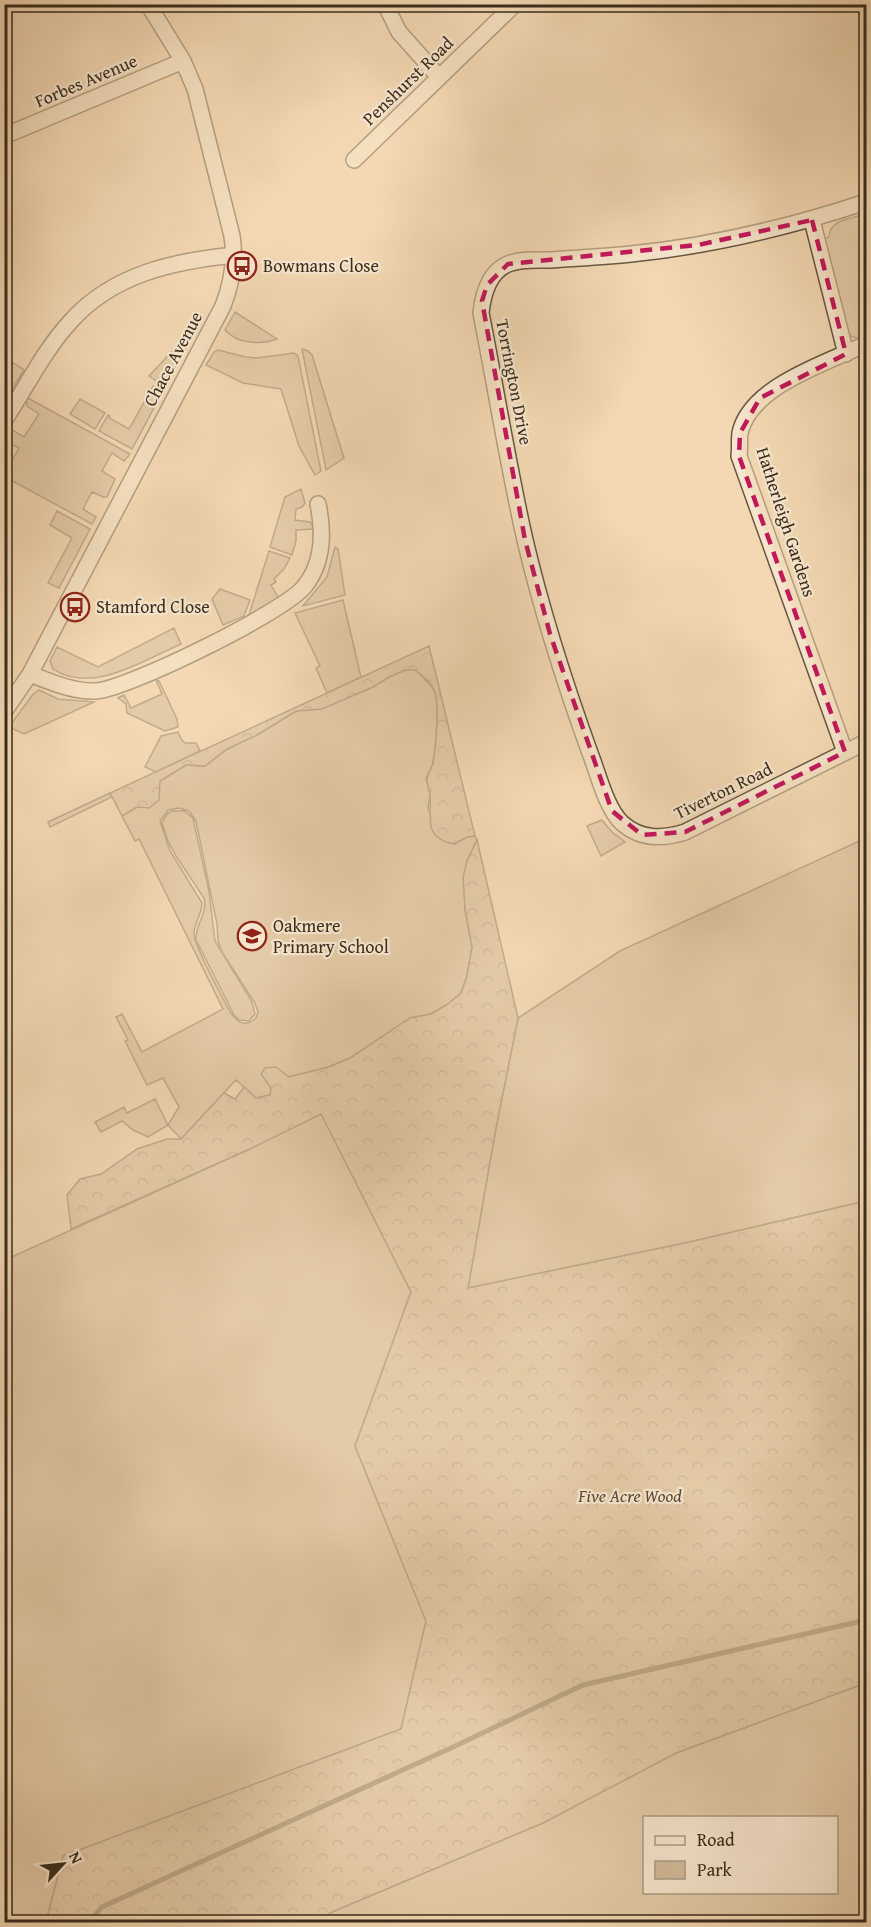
<svg xmlns="http://www.w3.org/2000/svg" width="871" height="1927" font-family="'Gentium Book Plus',serif">
<style>
.green{fill:#d3bb9a;stroke:#86745c;stroke-width:1.5;fill-rule:evenodd}
.forest{fill:url(#forest-crowns);stroke:#86745c;stroke-width:1.5}
.lines{fill:none;stroke-linecap:round;stroke-linejoin:round}
.stream{stroke:#837158;stroke-width:5}
.minor-casing{stroke:#685842;stroke-width:18}
.minor{stroke:#f7e6ce;stroke-width:15}
.marked{fill:none;stroke:#c2185b;stroke-width:4.5;stroke-dasharray:12 8;stroke-linejoin:round}
.labels{text-anchor:middle;stroke-width:4.5;stroke-linejoin:round;paint-order:stroke}
.street-label{font-size:18px;fill:#392d1d;stroke:#f7e6ce}
.poi-label{font-size:18px;fill:#392d1d;stroke:#f7e6ce;text-anchor:start}
.park-label{font-size:18px;font-style:italic;fill:#584936;stroke:#f7e6ce}
</style>
<defs>
<pattern id="forest-crowns" width="20" height="18" patternUnits="userSpaceOnUse" patternTransform="scale(1.5)"><rect width="20" height="18" fill="#d3bb9a"/><path d="M2 6a3 3 0 1 1 6 0M12 15a3 3 0 1 1 6 0" fill="none" stroke="#ac987d"/></pattern>
</defs>
<rect width="100%" height="100%" fill="#f3d8b3"/>
<filter id="stains"><feTurbulence type="fractalNoise" baseFrequency=".00333" numOctaves="4"/><feColorMatrix values="0 0 0 0 .2 0 0 0 0 .09 0 0 0 0 .02 0 0 0 .5 -.17"/></filter>
<radialGradient id="worn" r=".72"><stop offset=".6" stop-color="#630" stop-opacity="0"/><stop offset="1" stop-color="#630" stop-opacity=".3"/></radialGradient>
<path class="green" d="M866,214v121c-8,4 -12,4 -19,-2l-23,-94 5,-2c0,-18 24,-19 37,-23z
M235,312l42,27c-16,6 -40,5 -52,-9z
M194,328l2,1 -31,58 -16,-11z
M302,349l6,2 4,4 32,103 -18,12z
M218,350l28,7 11,1 37,-5 4,3 23,115 -6,4 -16,-29 -18,-57 -38,-6 -37,-18 8,-13z
M12,362l12,8 -19,31v-27z
M153,386l10,5 -31,58 -33,-18 9,-16 2,1 -1,2 20,11z
M26,397l104,57 -6,7 -12,-8 -10,18 13,8 -8,18h-4l-11,-5 -9,17 13,8 -4,7 -87,-47 -1,-20 9,2 6,-11 -10,-5 -4,-13 6,-1 13,8 15,-23 -12,-8z
M80,399l25,14 -10,16 -25,-15z
M301,489l4,14 -3,4 -6,2 -1,11 15,2 5,7 -19,1v11l-4,14 -22,-8 15,-50z
M57,511l33,18 -31,59 -11,-5 24,-45 -22,-13z
M335,547l3,2 7,46 -42,11 24,-29z
M269,551l21,7 -6,11 -10,10 2,3 -5,3 8,14 -31,19z
M220,589l30,11 -6,16 -21,9 -11,-26z
M343,600l18,77 -34,16 -11,-25 4,-2 -25,-53z
M174,628l7,16c-37,16 -89,51 -128,25l-3,-8 7,-14 41,20z
M415,669l18,19 5,12 -3,52 -3,15 -6,11 4,16 -2,15 26,35 13,-7 8,-1 2,4 -10,21 -2,48 7,38 -5,29 -6,17 -13,11 -17,10 -21,4 -60,40 -21,9 -41,10 -12,-9 -6,27 -14,3 -20,-18 -55,59 -13,-14 -20,12 -15,-7 -11,-9 -21,11 -6,-10 29,-15 3,6 28,-14 13,26 11,-18 -16,-29 -16,7 -22,-44 3,-1 -12,-23 6,-3 20,38 81,-43 -84,-170 -4,2 -13,-25 15,-9 23,-26 26,-16 19,1 22,-17 30,-14 39,-24 26,-3 51,-21 16,-10 16,-7zM179,808l10,3 7,10 21,103 1,17 4,11 33,51 3,9 -2,6c-11,10 -18,5 -26,-6 -6,-12 -37,-68 -36,-78 0,-11 8,-20 8,-31l-32,-52 -10,-30 8,-11z
M156,680l3,1 18,38 1,8 -13,4 -38,-18 -1,-9 -8,-6 6,-3 7,13 31,-14z
M39,690l19,9 36,3 -70,32 -15,-7 24,-33z
M178,732l3,7 4,4h11l4,8 -44,21 -11,-5 16,-31z
M110,793l2,4 -62,30 -2,-5z
M172,811h12l9,7 16,74 6,49 37,61 3,12 -6,7 -10,-1 -5,-5 -38,-75c-1,-16 12,-26 8,-42l-28,-42 -8,-15 -6,-18 5,-9z
M602,820l10,12 13,10 -24,14 -14,-30z
M866,838v363l-181,42 -217,45 28,-160 22,-110 102,-67z
M321,1113l90,179 -56,154 71,175 -25,108 -338,127 -17,66h-41v-662l247,-112z
M866,1683v239h-549l15,-10 211,-89 133,-70zM644,1818h192v74h-192z"/>
<path class="forest" d="M429,646l46,190 -8,1 -13,7c-32,-6 -22,-27 -24,-51 -1,-4 -3,-9 -3,-13 0,-6 5,-12 6,-17 3,-16 7,-60 1,-73 -4,-9 -12,-15 -19,-20h-10l-16,7 -16,10 -51,22 -26,2 -39,24 -30,14 -22,17 -19,-1 -26,16 -1,19 -10,8 -12,-1 -15,9 -12,-23z
M477,840l41,178 -22,110 -28,160 217,-45 181,-42v482l-190,70 -133,70 -211,89 -15,10h-271l17,-66 338,-127 25,-108 -71,-175 56,-154 -90,-178 -69,34 -181,81 -4,-34 13,-16 21,-5 36,-25 30,-10h14l43,-46 11,6 9,-12 12,11 14,-3 1,-7 -10,-14 4,-6 11,-1 13,10 40,-10 21,-9 60,-40 21,-4 17,-10 13,-11 6,-17 5,-29 -7,-38 -2,-32 4,-16z"/>
<g class="lines">
<path class="stream" d="M89,1922l13,-15 349,-159 132,-63 283,-65"/>
<g class="minor-casing">
<path id="minor" d="M385,4l14,28 40,45
M4,136l179,-75
M354,160l161,-156
M866,202c-76,25 -155,44 -235,52 -27,3 -55,4 -82,6 -13,0 -29,-1 -41,4 -19,8 -25,30 -27,49 15,76 27,152 44,227 17,72 40,144 65,213 8,20 16,55 32,70 19,17 41,16 63,9l181,-90
M812,220l34,134
M4,421c22,-33 40,-71 67,-100 42,-47 103,-60 163,-66
M30,674c21,8 43,18 66,17 32,-2 188,-79 208,-104 20,-24 20,-54 14,-83
M4,712l26,-38 193,-368c9,-23 13,-45 9,-70l-37,-147 -12,-28 -35,-57
M845,752l-106,-296c1,-7 0,-16 1,-23 10,-47 87,-70 126,-89"/>
</g>
<use href="#minor" class="minor"/>
</g>
<path d="M0 0H871V1927H0ZM812,220l34,134 -86,44 -20,35 -1,23 106,296 -160,80 -43,3 -30,-24 -62,-177 -25,-94 -43,-239 5,-16 21,-21 190,-19z" fill="#f3d8b3" fill-opacity=".55" fill-rule="evenodd"/>
<path class="marked" d="M812,220l34,134 -86,44 -20,35 -1,23 106,296 -160,80 -43,3 -30,-24 -62,-177 -25,-94 -43,-239 5,-16 21,-21 190,-19z"/>
<defs>
<g id="bus-ring" transform="scale(1.5)"><circle r="9.5" fill="#f7e6ce" stroke="#8f2418" stroke-width="1.5"/><path d="M-5-6H5V4H4V6H2V4H-2V6H-4V4H-5ZM-3.5-4V0h7V-4ZM-3.5 1.2v1.5H-2V1.2ZM2 1.2v1.5H3.5V1.2Z" fill="#8f2418"/></g>
<g id="school-ring" transform="scale(1.5)"><circle r="9.5" fill="#f7e6ce" stroke="#8f2418" stroke-width="1.5"/><path d="M0-5L7-2L0 1L-7-2ZM-4 1L0 2.5L4 1V4Q0 6-4 4Z" fill="#8f2418"/></g>
</defs>
<g fill-rule="evenodd">
<use href="#bus-ring" x="242" y="266"/>
<use href="#bus-ring" x="75" y="607"/>
<use href="#school-ring" x="252" y="936"/>
</g>
<g class="labels">
<g class="street-label">
<text transform="translate(86 81) rotate(-23)" y="6">Forbes Avenue</text>
<text transform="translate(408 81) rotate(-44)" y="6">Penshurst Road</text>
<text transform="translate(173 359) rotate(-62)" y="6">Chace Avenue</text>
<text transform="translate(514 382) rotate(79)" y="6">Torrington Drive</text>
<text transform="translate(786 522) rotate(72)" y="6">Hatherleigh Gardens</text>
<text transform="translate(723 791) rotate(-26)" y="6">Tiverton Road</text>
</g>
<g class="poi-label">
<text x="263" y="272">Bowmans Close</text>
<text x="96" y="613">Stamford Close</text>
<text x="273" y="932">Oakmere<tspan x="273" dy="21">Primary School</tspan></text>
</g>
<g class="park-label">
<text x="630" y="1502">Five Acre Wood</text>
</g>
</g>
<rect width="871" height="1927" fill="none" stroke="#f3d8b3" stroke-width="24"/>
<rect x="6" y="6" width="859" height="1915" fill="none" stroke="#392d1d" stroke-width="3"/>
<rect x="12" y="12" width="847" height="1903" fill="none" stroke="#392d1d" stroke-width="1.5"/>
<rect x="643" y="1816" width="195" height="78" fill="#f7e6ce" stroke="#ab9c87" stroke-width="1.5"/>
<rect x="655" y="1836" width="30" height="9" fill="#f7e6ce" stroke="#ab9c87" stroke-width="1.5"/>
<text x="697" y="1846" font-size="18" fill="#392d1d">Road</text>
<rect x="655" y="1861" width="30" height="18" fill="#d3bb9a" stroke="#ab9c87" stroke-width="1.5"/>
<text x="697" y="1876" font-size="18" fill="#392d1d">Park</text>
<g transform="translate(63 1864) rotate(63)" stroke="#f7e6ce" stroke-width="4.5" paint-order="stroke">
<path d="M0-4.5L10 22L0 15L-10 22Z" fill="#392d1d"/>
<text y="-9" font-size="16" font-weight="bold" text-anchor="middle" fill="#392d1d">N</text>
</g>
<rect width="100%" height="100%" filter="url(#stains)"/>
<rect width="100%" height="100%" fill="url(#worn)"/>
</svg>
